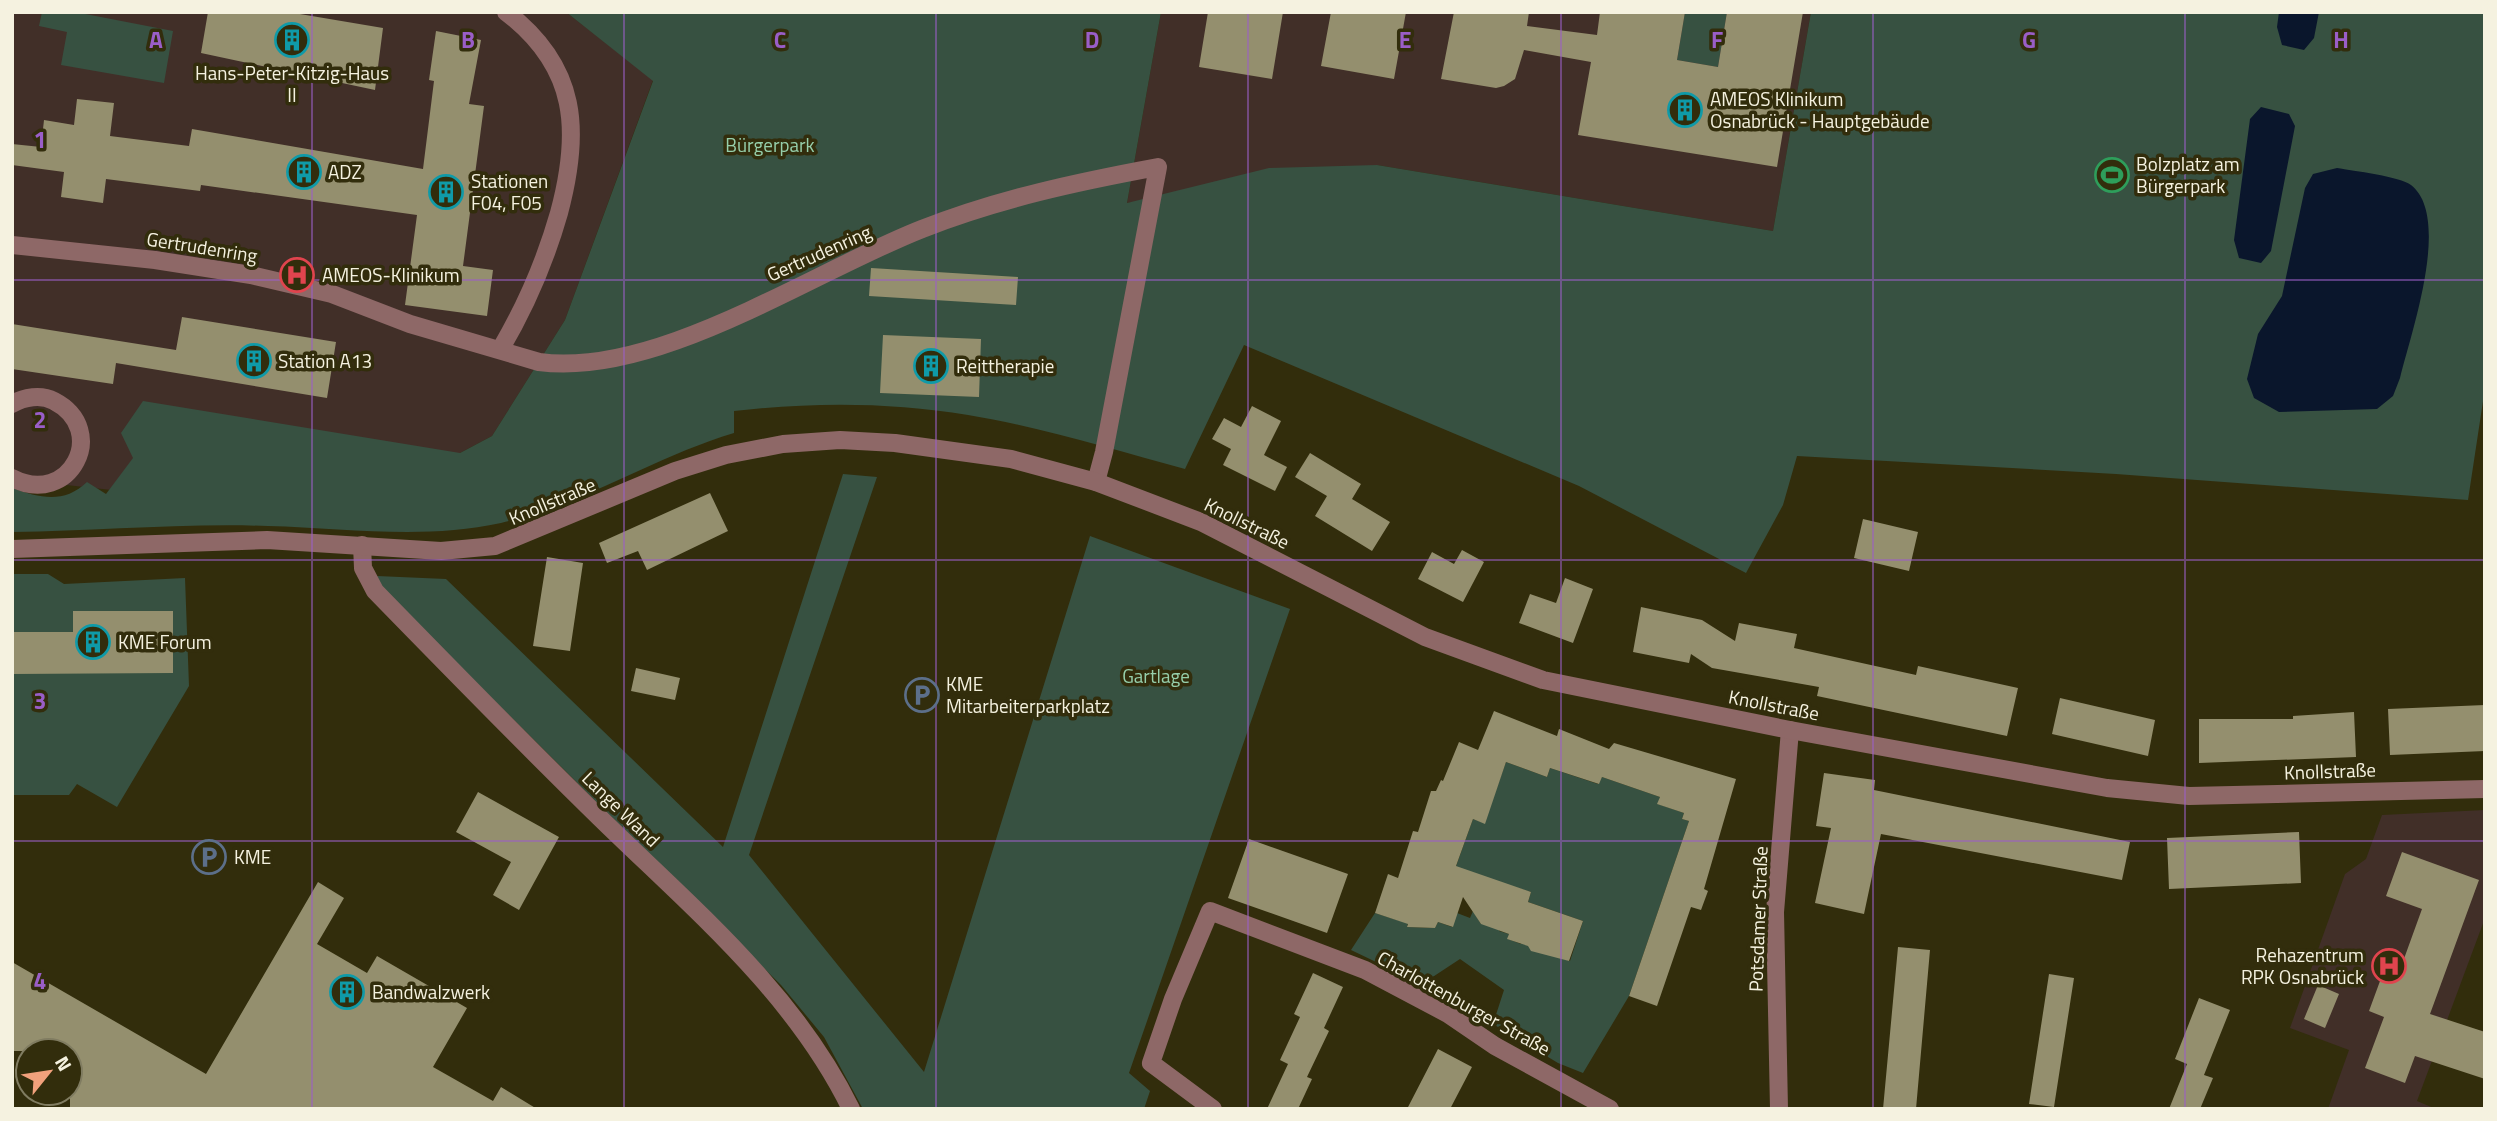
<svg xmlns="http://www.w3.org/2000/svg" width="2497" height="1121" font-family="'Titillium Web',sans-serif">
<style>
.medical{fill:#412f28}
.green{fill:#375141}
.water{fill:#0a162c}
.building{fill:#948f6e}
.lines{fill:none;stroke-linecap:round;stroke-linejoin:round}
.minor{stroke:#8e6867;stroke-width:18}
.tertiary{stroke:#8e6867;stroke-width:18}
.grid{fill:none;stroke:#9a5ec7;stroke-width:2;stroke-opacity:0.55}
.labels{text-anchor:middle;stroke-width:7;stroke-linejoin:round;paint-order:stroke}
.poi-label{font-size:19px;fill:#f5f2e0;stroke:#322d0c;text-anchor:start}
.park-label{font-size:19px;fill:#96cfab;stroke:#322d0c}
.street-label{font-size:19px;fill:#f5f2e0;stroke:#322d0c}
.grid-label{font-size:23px;text-anchor:middle;font-weight:bold;fill:#9a5ec7;stroke:#322d0c;stroke-width:7;stroke-linejoin:round;paint-order:stroke}
</style>
<rect width="100%" height="100%" fill="#322d0c"/>
<path class="medical" d="M12,12h554l87,68 -88,240 -73,116 -32,17 -294,43 -154,-17z
M1161,12h650l-38,219 -396,-66 -250,38z
M2485,810v108l-68,183 19,8h-108l21,-59 -59,-22 55,-154 21,-15 16,-44z"/>
<path class="green" d="M42,12h33l98,19 -9,52 -103,-18 6,-33 -28,-6z
M566,12h595l-34,191 142,-35 108,-3 396,66 38,-219h674v376l-17,112 -352,-26 -319,-18 -14,49 -37,68 -167,-87 -335,-141 -59,124c-71,-19 -144,-42 -217,-54 -78,-13 -156,-13 -234,-4v22c-80,24 -152,72 -233,90 -78,17 -155,5 -233,3 -85,-3 -171,5 -256,6v-44c28,10 52,16 75,-6l19,12 27,-36 -12,-25 22,-32 317,52 32,-17 73,-116 88,-239z
M1685,12h42l-9,55 -41,-7z
M843,474l34,3 -128,378 175,217 166,-536 200,73 -161,464 21,18 -6,18h-281l-39,-72 -43,-52 -399,-396 -5,-13 69,3 277,268z
M12,574h36l16,10 121,-6 4,108 -72,121 -40,-23 -8,11h-57z
M1506,762l41,15 3,-9 48,16 4,-7 58,20 -2,7 26,9 -2,6 7,2 -60,175 -46,77 -25,-10 -65,-39 11,-34 -44,-31 -38,25 -71,-34 24,-37 25,8 9,-2 -2,8 28,1 3,-6 14,5 5,-14 13,5 3,-7 8,13 21,-2 -3,9 10,3 -1,5 13,5 2,-6 28,17 19,6 13,-40 -55,-19 3,-10 -76,-23 18,-50 11,4z"/>
<path class="water" d="M2279,12h40l-5,26 -10,12 -22,-5 -5,-18z
M2261,107l28,7 6,12 -24,125 -10,12 -22,-5 -5,-18 16,-121z
M2337,168c17,3 61,8 74,17 41,32 0,148 -11,193l-7,18 -16,13 -98,3 -25,-14 -7,-19 11,-45 24,-38 23,-108 8,-14z"/>
<path class="building" d="M208,12h80l95,16 -8,62 -174,-37z
M1208,12h75l-11,67 -73,-12z
M1331,12h75l-12,67 -73,-13z
M1454,12h75l-2,14 70,9 3,-23h85l-8,48 41,7 9,-55h76l-26,155 -199,-32 13,-73 -67,-12 -9,29 -11,7 -8,2 -55,-9z
M436,31l45,9 -12,64 15,2 -21,160 30,4 -6,46 -82,-11 12,-90 -216,-30 -1,6 -94,-12 -3,24 -42,-6 3,-25 -52,-7v-21l29,3 3,-27 30,5 3,-26 37,4 -4,33 79,10 3,-17 231,40 11,-88 -5,-1z
M871,268l147,9 -2,28 -147,-9z
M182,317l154,25 -9,56 -211,-35 -3,21 -101,-15v-45l164,26z
M883,335l98,4 -2,58 -99,-4z
M1252,406l29,15 -17,34 23,12 -12,24 -52,-26 8,-16 -19,-10 12,-21 17,9z
M1310,453l51,31 -9,15 38,23 -18,29 -57,-35 12,-20 -32,-19z
M710,493l18,38 -81,39 -9,-19 -31,12 -8,-20z
M1863,519l55,13 -9,39 -55,-13z
M1462,550l22,12 -21,40 -45,-23 14,-27 22,12z
M547,557l36,6 -13,88 -37,-5z
M1565,578l28,11 -20,54 -54,-20 11,-29 26,9z
M1641,607l61,13 33,21 4,-18 58,11 -3,14 122,27 2,-9 100,22 -11,48 -190,-40 2,-9 -107,-19 -21,-14 -2,9 -56,-11z
M73,611h100v62l-161,1v-42h61z
M636,668l44,10 -5,22 -44,-9z
M2060,698l95,22 -7,36 -96,-22z
M2485,705v46l-95,4 -2,-46z
M1494,711l63,25 2,-7 50,20 5,-6 122,36 -32,110 4,2 -7,19 -10,-3 -34,99 -28,-10 60,-175 -7,-2 2,-6 -27,-9 3,-7 -58,-20 -3,7 -49,-16 -3,9 -41,-15 -21,62 -12,-5 -17,47 75,26 -3,10 55,19 -14,40 -38,-10 -3,-5 -21,-7 2,-5 -28,-10 -18,-27 -10,30 -15,-5 -3,6 -28,-1 1,-3 -33,-11 13,-39 10,4 15,-47 5,1 13,-41h5l5,-11 2,1 16,-39 19,8z
M2354,712l2,45 -157,6v-44h94v-3z
M1824,773l51,7 -1,10 256,52 -8,38 -241,-46 -17,80 -49,-11 16,-75 -15,-2z
M478,792l81,45 -40,73 -26,-15 18,-33 -55,-30z
M2299,832l2,51 -132,6 -2,-51z
M1249,839l99,35 -21,59 -99,-35z
M2402,852l77,28 -49,134 55,18v47l-70,-23 -10,27 -40,-15 19,-51 -15,-6 18,-49 14,5 21,-58 -36,-13z
M318,882l26,16 -27,46 50,29 10,-17 90,52 -34,59 60,34 8,-14 36,22h-467v-58h-58v-89l194,112z
M1898,947l32,3 -14,159h-33z
M1313,973l30,14 -19,41 5,3 -22,46 5,2 -14,30h-31l21,-45 -8,-4 20,-43 -6,-3z
M2049,974l25,4 -20,129 -25,-3z
M2318,985l21,9 -14,34 -21,-9z
M2199,998l31,12 -26,65 9,3 -13,31h-31l18,-45 -12,-5z
M1438,1049l34,18 -22,42h-43z"/>
<g class="lines">
<path class="minor" d="M12,245l143,15 96,15 81,19 78,30 129,38c118,16 273,-90 383,-133 76,-30 155,-47 236,-62l-54,285 -8,30
M500,350c26,-44 45,-88 59,-137 22,-82 19,-146 -53,-201
M12,404c12,-7 29,-10 42,-3 56,29 16,107 -42,77
M362,545l1,23 12,23c74,76 148,152 224,226 92,90 195,175 252,292
M1213,1109l-62,-46 22,-64 37,-88 155,59 83,44 47,32 115,63
M1779,1109l-4,-197 15,-182"/>
<path class="tertiary" d="M12,549l255,-9 174,11 54,-5 180,-75 51,-16 57,-11 57,-4 55,3 116,16 85,23 105,40 224,115 118,43 247,50 317,58 82,8 296,-7"/>
</g>
<path class="grid" d="M312,12v1097M624,12v1097M936,12v1097M1248,12v1097M1561,12v1097M1873,12v1097M2185,12v1097M12,280h2473M12,560h2473M12,841h2473"/>
<defs>
<g id="building-ring" transform="scale(1.75)"><circle r="9.5" fill="#322d0c" stroke="#0f9aa8" stroke-width="1.5"/><path d="M-4-6H4V6H1V3H-1V6H-4ZM-2.5-4.3h1.7v1.8h-1.7ZM.8-4.3h1.7v1.8H.8ZM-2.5-1h1.7V.8h-1.7ZM.8-1h1.7V.8H.8Z" fill="#0f9aa8"/></g>
<g id="stadium-ring" transform="scale(1.75)"><circle r="9.5" fill="#322d0c" stroke="#2e9e5b" stroke-width="1.5"/><path d="M0-5a6.5 5 0 1 0 0 10a6.5 5 0 1 0 0-10ZM-3.5-1.8h7v3.6h-7Z" fill="#2e9e5b"/></g>
<g id="hospital-ring" transform="scale(1.75)"><circle r="9.5" fill="#322d0c" stroke="#e0444e" stroke-width="1.5"/><path d="M-5-5h3v3.5h4V-5h3V5h-3V1.5h-4V5h-3Z" fill="#e0444e"/></g>
<g id="parking-ring" transform="scale(1.75)"><circle r="9.5" fill="#322d0c" stroke="#5c6f8a" stroke-width="1.5"/><path d="M-3.5-5.5H1a3.5 3.5 0 0 1 0 7H-1V5.5H-3.5ZM-1-3.4V-.6H.8a1.4 1.4 0 0 0 0-2.8Z" fill="#5c6f8a"/></g>
</defs>
<g fill-rule="evenodd">
<use href="#building-ring" x="292" y="40"/>
<use href="#building-ring" x="1685" y="110"/>
<use href="#building-ring" x="304" y="172"/>
<use href="#stadium-ring" x="2112" y="175"/>
<use href="#building-ring" x="446" y="192"/>
<use href="#hospital-ring" x="297" y="275"/>
<use href="#building-ring" x="254" y="361"/>
<use href="#building-ring" x="931" y="366"/>
<use href="#building-ring" x="93" y="642"/>
<use href="#parking-ring" x="922" y="695"/>
<use href="#parking-ring" x="209" y="857"/>
<use href="#hospital-ring" x="2389" y="966"/>
<use href="#building-ring" x="347" y="992"/>
</g>
<g class="labels">
<g class="poi-label">
<text x="292" y="80" text-anchor="middle">Hans-Peter-Kitzig-Haus<tspan x="292" dy="22">II</tspan></text>
<text x="1710" y="106">AMEOS Klinikum<tspan x="1710" dy="22">Osnabrück - Hauptgebäude</tspan></text>
<text x="2136" y="171">Bolzplatz am<tspan x="2136" dy="22">Bürgerpark</tspan></text>
<text x="328" y="179">ADZ</text>
<text x="471" y="188">Stationen<tspan x="471" dy="22">F04, F05</tspan></text>
<text x="322" y="282">AMEOS-Klinikum</text>
<text x="278" y="368">Station A13</text>
<text x="956" y="373">Reittherapie</text>
<text x="118" y="649">KME Forum</text>
<text x="946" y="691">KME<tspan x="946" dy="22">Mitarbeiterparkplatz</tspan></text>
<text x="234" y="864">KME</text>
<text x="2364" y="962" text-anchor="end">Rehazentrum<tspan x="2364" dy="22">RPK Osnabrück</tspan></text>
<text x="372" y="999">Bandwalzwerk</text>
</g>
<g class="park-label">
<text x="770" y="152">Bürgerpark</text>
<text x="1156" y="683">Gartlage</text>
</g>
<g class="street-label">
<text transform="translate(202 247) rotate(9)" y="7">Gertrudenring</text>
<text transform="translate(819 253) rotate(-24)" y="7">Gertrudenring</text>
<text transform="translate(552 501) rotate(-23)" y="7">Knollstraße</text>
<text transform="translate(1247 523) rotate(26)" y="7">Knollstraße</text>
<text transform="translate(1774 705) rotate(11)" y="7">Knollstraße</text>
<text transform="translate(2330 771) rotate(-2)" y="7">Knollstraße</text>
<text transform="translate(621 809) rotate(44)" y="7">Lange Wand</text>
<text transform="translate(1758 919) rotate(-88)" y="7">Potsdamer Straße</text>
<text transform="translate(1464 1003) rotate(29)" y="7">Charlottenburger Straße</text>
</g>
</g>
<g class="grid-label">
<text x="156" y="48">A</text>
<text x="468" y="48">B</text>
<text x="780" y="48">C</text>
<text x="1092" y="48">D</text>
<text x="1405" y="48">E</text>
<text x="1717" y="48">F</text>
<text x="2029" y="48">G</text>
<text x="2341" y="48">H</text>
<text x="40" y="148">1</text>
<text x="40" y="428">2</text>
<text x="40" y="709">3</text>
<text x="40" y="989">4</text>
</g>
<rect width="2497" height="1121" fill="none" stroke="#f5f2e0" stroke-width="28"/>
<g transform="translate(49 1072) rotate(60)"><circle r="33" fill="#322d0c" stroke="#807c61" stroke-width="2"/>
<path d="M0-5L12 26L0 18L-12 26Z" fill="#f1a17c"/>
<text y="-10" font-size="19" font-weight="bold" text-anchor="middle" fill="#f5f2e0">N</text>
</g>
</svg>
